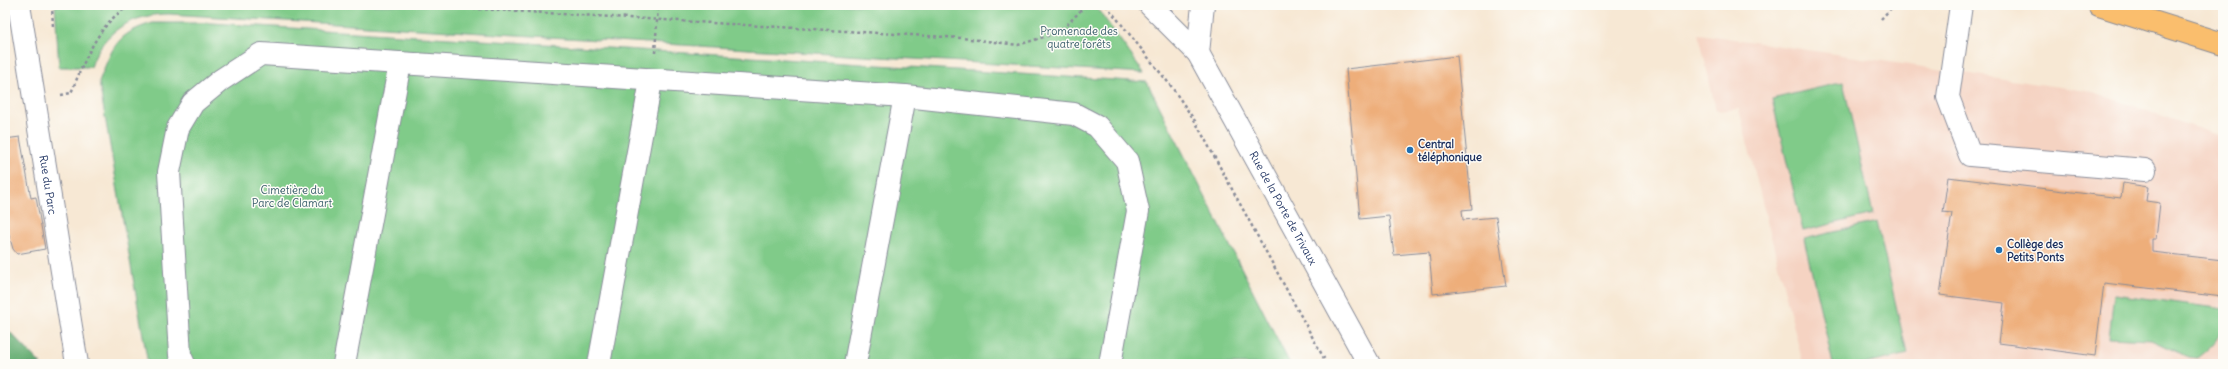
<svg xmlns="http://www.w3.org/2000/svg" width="2228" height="369" font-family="Delius,sans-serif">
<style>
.built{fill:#f5d3c2}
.green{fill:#80cb89;stroke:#4e7d74}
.forest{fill:#68af75;stroke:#426f6a}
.building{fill:#eeae7a}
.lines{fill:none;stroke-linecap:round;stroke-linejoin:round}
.minor-casing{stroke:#898c99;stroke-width:24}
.major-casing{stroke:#898c99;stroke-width:24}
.path{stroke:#898c99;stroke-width:2.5;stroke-dasharray:3 3;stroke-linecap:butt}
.minor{stroke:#fff;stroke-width:22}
.major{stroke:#fabe6d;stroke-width:22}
.poi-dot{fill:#1f6fb2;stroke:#fdfcf7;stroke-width:1.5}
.labels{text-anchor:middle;stroke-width:3;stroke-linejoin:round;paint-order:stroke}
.park-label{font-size:11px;fill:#395e6b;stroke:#fdfcf7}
.poi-label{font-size:11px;font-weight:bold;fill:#1b2f5e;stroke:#fdfcf7;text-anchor:start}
.street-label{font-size:11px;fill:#1b2f5e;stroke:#fdfcf7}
</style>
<rect width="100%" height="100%" fill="#fdfcf7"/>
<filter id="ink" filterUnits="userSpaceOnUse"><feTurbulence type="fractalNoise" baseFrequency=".025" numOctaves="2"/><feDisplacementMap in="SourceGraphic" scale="8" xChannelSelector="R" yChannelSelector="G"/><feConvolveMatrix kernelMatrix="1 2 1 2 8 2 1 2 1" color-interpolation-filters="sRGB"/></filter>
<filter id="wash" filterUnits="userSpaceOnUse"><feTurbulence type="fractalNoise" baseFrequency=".012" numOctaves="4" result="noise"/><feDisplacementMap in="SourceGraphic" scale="16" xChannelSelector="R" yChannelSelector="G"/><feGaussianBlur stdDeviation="0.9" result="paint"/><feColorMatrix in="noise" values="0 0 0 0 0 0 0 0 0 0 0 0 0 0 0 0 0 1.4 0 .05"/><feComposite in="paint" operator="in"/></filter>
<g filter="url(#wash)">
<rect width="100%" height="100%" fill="#f7e8d4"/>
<path class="built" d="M1699,34l394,58 130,45v227h-420l-64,-255 -23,2z"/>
<path class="green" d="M55,5h1040l49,68 -975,-59c-36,0 -67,17 -78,53h-32z
M153,23h58l936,59 143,282h-1142l-49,-282c13,-34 17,-49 54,-59z
M1843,82l30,132 -70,17 -31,-132z
M1877,222l30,132 -42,10h-32l-29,-125z
M2114,294l109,15c0,27 -6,33 -26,49l-9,-1 -37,-17 -42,-2z"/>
<path class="forest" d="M5,327l36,37h-36z"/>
<g id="blocks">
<path class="building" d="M1457,56l15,153 -10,1 1,10 33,-3 10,69 -73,8 -4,-42 -35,3 -5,-39 -29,3 -14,-150z
M20,137l11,61 5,-1 9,52 -28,5 -4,-5 -8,-28v-82z
M1948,177l173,21 2,-15 25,4 -2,14 14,2 -4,36h-4v13l71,8v37l-119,-14 -9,73 -96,-13 5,-40 -64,-8 12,-82 -9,-1z"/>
</g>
</g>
<g filter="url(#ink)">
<use href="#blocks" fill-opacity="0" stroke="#898c99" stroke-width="1"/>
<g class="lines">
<g class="minor-casing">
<g id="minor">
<path id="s1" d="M19,5l58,359"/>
<path id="s2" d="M1150,5l48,48 171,311"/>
<path d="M1961,5l-13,92 22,58 175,15"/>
<path d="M1198,53l5,-48"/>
<path d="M184,364l-4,-9 -11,-183 9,-44 15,-25 28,-23 40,-26 644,42 169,18 23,12 30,35 11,50 -28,153"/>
<path d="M344,364l56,-301"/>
<path d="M599,364l52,-283"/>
<path d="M855,364l50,-268"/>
</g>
</g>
<g class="major-casing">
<path id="major" d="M2099,5l124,39"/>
</g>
<path class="path" d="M52,5l1,23
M413,5l549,33 56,7 42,-13 26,-27
M1106,5l65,81 24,35 132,243
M1881,19l13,-14
M655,53l3,-48
M61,95l10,-2c13,-31 28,-73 61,-88"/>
<use href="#minor" class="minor"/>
<use href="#major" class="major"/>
</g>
</g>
<g class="poi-dot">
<circle cx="1410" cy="150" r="4"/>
<circle cx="1999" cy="250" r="4"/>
</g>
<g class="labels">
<g class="park-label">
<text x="1079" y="35">Promenade des<tspan x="1079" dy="13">quatre forêts</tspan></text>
<text x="292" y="194">Cimetière du<tspan x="292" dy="13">Parc de Clamart</tspan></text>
</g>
<g class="poi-label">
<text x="1418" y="148">Central<tspan x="1418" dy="13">téléphonique</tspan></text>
<text x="2007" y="248">Collège des<tspan x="2007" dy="13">Petits Ponts</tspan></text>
</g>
<g class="street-label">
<text dy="4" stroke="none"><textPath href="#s1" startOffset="182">Rue du Parc</textPath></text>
<text dy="4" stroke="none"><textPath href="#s2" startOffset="245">Rue de la Porte de Trivaux</textPath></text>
</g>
</g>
<rect width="2228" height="369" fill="none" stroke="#fdfcf7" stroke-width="20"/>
</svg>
